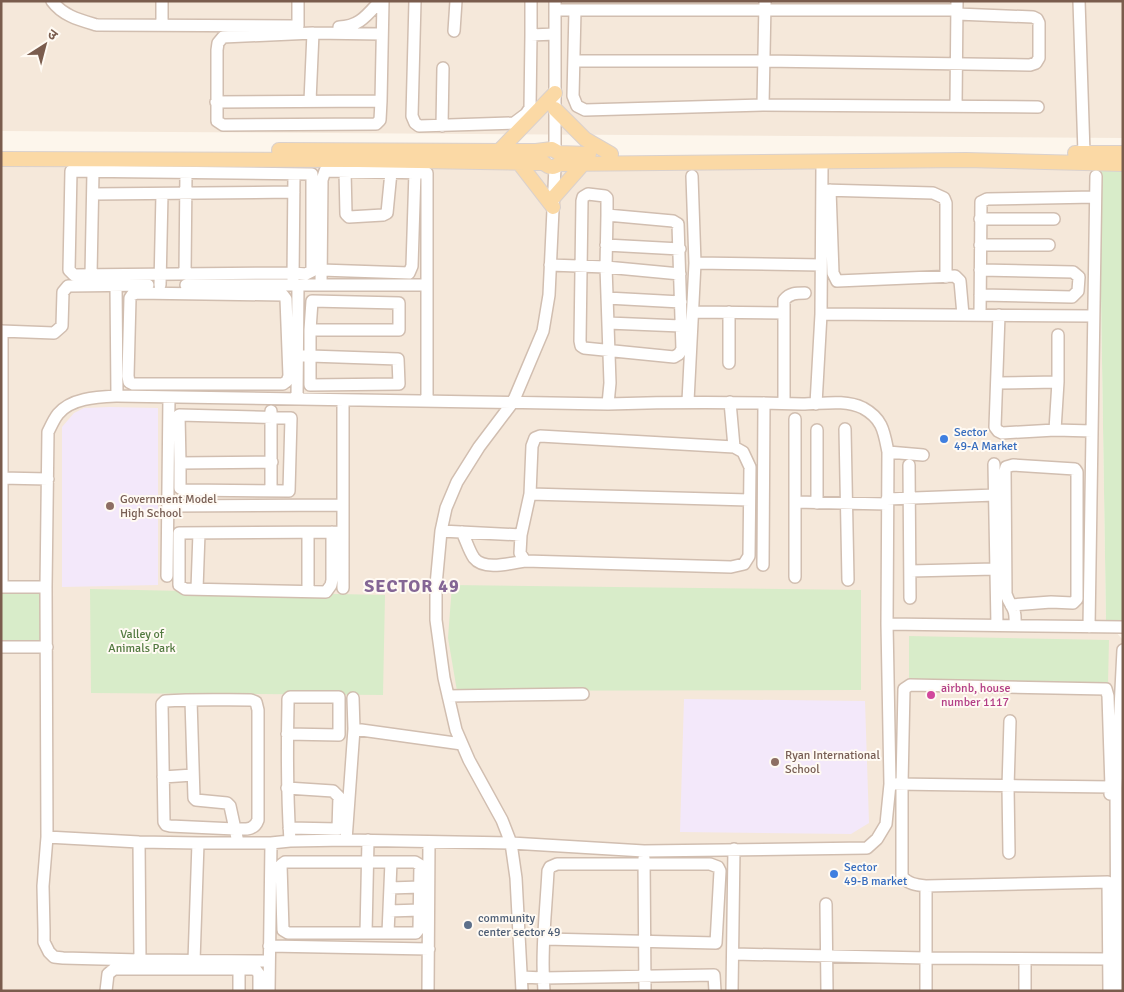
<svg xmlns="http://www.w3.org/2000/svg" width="1124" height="992" font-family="Signika,'Noto Sans Devanagari',sans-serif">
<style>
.residential{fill:#f5e8da}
.education{fill:#f3e8fa}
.green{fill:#d8ecc9}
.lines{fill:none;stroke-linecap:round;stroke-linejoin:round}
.minor-casing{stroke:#d1beb0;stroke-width:14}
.major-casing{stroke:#dad1cd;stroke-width:16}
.minor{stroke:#fff;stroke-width:11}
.major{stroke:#fbd9a5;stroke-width:14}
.shop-dot{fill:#3f7fe0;stroke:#fffaf3;stroke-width:2}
.education-dot{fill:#8d6e63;stroke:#fffaf3;stroke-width:2}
.hotel-dot{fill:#d1479c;stroke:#fffaf3;stroke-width:2}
.service-dot{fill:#5c6f8a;stroke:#fffaf3;stroke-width:2}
.labels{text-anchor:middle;stroke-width:4;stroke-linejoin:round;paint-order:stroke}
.shop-label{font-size:12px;fill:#366cbe;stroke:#fffaf3;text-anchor:start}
.education-label{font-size:12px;fill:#785e54;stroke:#fffaf3;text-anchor:start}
.park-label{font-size:12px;fill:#537a41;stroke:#fffaf3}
.hotel-label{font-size:12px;fill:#b23c85;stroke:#fffaf3;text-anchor:start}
.service-label{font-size:12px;fill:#4e5e75;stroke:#fffaf3;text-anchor:start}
.district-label{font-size:18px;font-weight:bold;letter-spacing:1px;fill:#846695;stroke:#fffaf3}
</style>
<rect width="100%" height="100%" fill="#fdf6ec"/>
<path class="residential" d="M1,1h1122v137l-1122,-7z
M1,154l1098,12 7,455 17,19 -2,351h-1120z"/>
<path class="education" d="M110,407l48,1v177l-96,2v-160l12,-14 10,-5z
M684,699l181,2 4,122 -18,11 -171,-2z"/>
<path class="green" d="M1099,167h24v454h-17z
M452,585l409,5v100l-404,1 -9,-53z
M90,589l295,6 -2,100 -292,-2z
M1,591l41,1 1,52h-42z
M909,636l200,4 -1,44 -199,-4z"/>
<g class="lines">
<g class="minor-casing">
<path id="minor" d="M52,1c11,15 28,19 45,24l196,1
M162,1v24
M298,1v25
M415,1l-3,115 3,7 4,3 95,-3 12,-9 4,-6 1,-73
M531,1v34l24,-1
M1079,1l5,152
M555,10h402
M575,10l-2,86 4,10 8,4 178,-5 275,2
M339,27c20,0 28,-12 41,-26
M454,31l2,-30
M574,61h190l266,4 6,-2 3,-5v-35l-2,-4 -4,-2 -76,-3
M310,101l3,-68
M381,101l-1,19 -4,4 -153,1 -6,-4v-71l1,-7 5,-6 90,-4 69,1
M216,102l165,-1 2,-100
M763,105l2,-102
M956,106l1,-105
M442,126l1,-58
M555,150v-149
M71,171l241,3v97l-6,3 -13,-1 -219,2 -5,-5z
M345,171l1,43 3,3 34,-2 4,-2 4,-41
M823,190l110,3 11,5 2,5v74
M830,190l3,83 4,8 118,-5 5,5 3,34
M93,194l201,-2
M980,219h74
M606,245l74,4
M980,245h69
M695,263l126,2
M550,265l56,2 1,-52 66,6 5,3 4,125 -3,5 -5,3 -90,-9 -3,-2 -1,-5 2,-140 1,-4 5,-3 17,2 2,2v17
M321,270l88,3 3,-7 3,-94
M185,274l1,-101
M91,275l2,-103
M293,279l1,-105
M116,285l1,111
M160,285l2,-91
M186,285h241
M321,285l1,-105 3,-9 102,2v228
M137,293l146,2 3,4 3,77 -2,5 -4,3h-150l-4,-2 -1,-6 2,-78 2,-3z
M980,295l92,2 6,-6 1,-14 -6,-5 -93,-2
M607,298l74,4
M693,312l91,1
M729,312v51
M821,314l272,2
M980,315l1,-113 6,-3 108,-2
M999,315l-4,112 3,4 4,2 53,-3 37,1
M608,323l73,3
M1,331l53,2 8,-7 1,-34 5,-6 80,-1
M298,356h12l88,3 1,25 -89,1v-55h89v-27l-87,-2 -2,29
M1058,382v-47
M998,383l60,-1 -3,48
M297,399l1,-114
M343,400v188
M688,401l7,-138 -3,-87
M730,402l4,45
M784,403v-103c6,-7 12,-7 21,-7
M608,404l2,-21 -4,-116 74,7
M816,404l5,-90 1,-146
M271,411v79
M845,429l3,151
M540,436l194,11 9,5 7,15 -1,89 -5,8 -13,3 -206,-6 -5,-8 1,-18 9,-41 2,-48 3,-8z
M888,452l35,3
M180,463v25l4,2 105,1 2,-73 -112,-3 1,48 92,-1
M994,464l3,161
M909,465l1,133
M1,478l47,1
M530,494l219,6
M887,499l108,-4
M795,502l92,2
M817,503v-73
M168,506l175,-1
M441,531l80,4
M332,532v48l-1,5 -5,7 -141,-3 -6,-4v-52l164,-1
M462,532c4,8 7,19 12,26 10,13 37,5 51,3
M763,565l1,-162
M910,571l85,-2
M167,576l2,-179
M795,577v-158
M1,587h45
M2,587v-256
M197,589l2,-56
M308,591v-58
M1011,605l40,-3 22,1 4,-4v-127l-2,-3 -62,-4 -7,2 -1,4 1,123c5,15 10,12 9,30
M887,624l236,3
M1089,627l7,-451
M1,647h46
M448,696l135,-2
M191,700l3,98 2,2 31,3 3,3 5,23 -65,-3 -4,-1 -2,-3 -2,-118 3,-3c29,-2 57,-1 86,-1l5,2 2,8v110c-4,11 -13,9 -23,9l3,13
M354,729l108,15
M287,734l52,1v-38h-49l-2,2v5c-1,46 -1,91 2,137
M163,777l30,-2
M896,784l215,3 -1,7
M287,788l46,3 6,6 -1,32 -49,-1
M47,837l92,5 59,1h73l19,-2 56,-1 165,3 133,8 223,-3 10,-9 9,-15 4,-40 -3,-160 1,-172c-4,-20 -5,-33 -25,-44 -19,-9 -41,-4 -61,-4 -65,-2 -129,-2 -194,0l-491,-8c-20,1 -46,2 -59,18 -4,5 -7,12 -10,18l-2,155 1,250 -4,49 1,44v12l5,10 5,5 9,1 77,2 129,1
M346,840l8,-111 -1,-31
M139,842l1,118
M1009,853l-1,-66 2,-66
M644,858l1,133
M285,862h130l5,3 -1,64 -3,4h-128l-5,-3 -2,-65z
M390,888l30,-1
M826,904l1,87
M389,911l31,-1
M366,933l2,-93
M388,933l3,-71
M269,946l160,3
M733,954l193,4v-72
M1025,959v32
M194,961l4,-118
M522,977l21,1 171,-3 1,16
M106,991l2,-17 6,-5h138l4,1 3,4v17
M239,991v-22
M269,991l2,-148
M428,991l1,-149
M522,991l-6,-113 -5,-35 -9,-23 -33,-60 -13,-30 -12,-52 -8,-58v-35l5,-54 5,-23 11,-26 22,-35 34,-45 30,-71 6,-36 6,-128
M544,991c-3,-40 2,-81 4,-120l2,-4 7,-3h153l8,3 2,4 -4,72 -171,-4
M732,991l2,-142
M926,991v-33l183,1
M1109,991l-1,-109 -182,4c-9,-1 -19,-2 -24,-10v-92l2,-95 6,-4 196,4 2,7 3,91
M1117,991l-1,-203 7,-138"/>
</g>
<g class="major-casing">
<path id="major" d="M555,109l30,30 26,15
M279,150l257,1 16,-2 7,4 30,1
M499,151l56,-58
M1075,153h48
M1,159l357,1 186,3c5,5 10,5 15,1l407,-4 157,4
M519,163l34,44
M554,197l29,-33"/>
</g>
<use href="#minor" class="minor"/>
<use href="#major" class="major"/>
</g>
<g class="shop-dot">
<circle cx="944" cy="439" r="5"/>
<circle cx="834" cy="874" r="5"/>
</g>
<g class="education-dot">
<circle cx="110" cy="506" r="5"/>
<circle cx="775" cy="762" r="5"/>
</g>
<circle class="hotel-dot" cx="931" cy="695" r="5"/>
<circle class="service-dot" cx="468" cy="925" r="5"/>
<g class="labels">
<g class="shop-label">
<text x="954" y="436">Sector<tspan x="954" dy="14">49-A Market</tspan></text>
<text x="844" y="871">Sector<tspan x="844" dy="14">49-B market</tspan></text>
</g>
<g class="education-label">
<text x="120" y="503">Government Model<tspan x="120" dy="14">High School</tspan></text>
<text x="785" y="759">Ryan International<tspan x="785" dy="14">School</tspan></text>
</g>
<g class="park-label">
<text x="142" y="638">Valley of<tspan x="142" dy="14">Animals Park</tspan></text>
</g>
<g class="hotel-label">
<text x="941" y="692">airbnb, house<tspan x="941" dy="14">number 1117</tspan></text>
</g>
<g class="service-label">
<text x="478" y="922">community<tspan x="478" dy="14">center sector 49</tspan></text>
</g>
<g class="district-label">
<text x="412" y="592">SECTOR 49</text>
</g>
</g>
<rect width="1124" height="992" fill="none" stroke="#7a5c4d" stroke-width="5"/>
<g transform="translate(45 45) rotate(36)" stroke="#fffaf3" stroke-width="4" paint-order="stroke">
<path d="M0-4L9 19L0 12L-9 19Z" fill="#7a5c4d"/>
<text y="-8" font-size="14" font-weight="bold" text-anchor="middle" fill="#7a5c4d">उ</text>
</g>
</svg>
